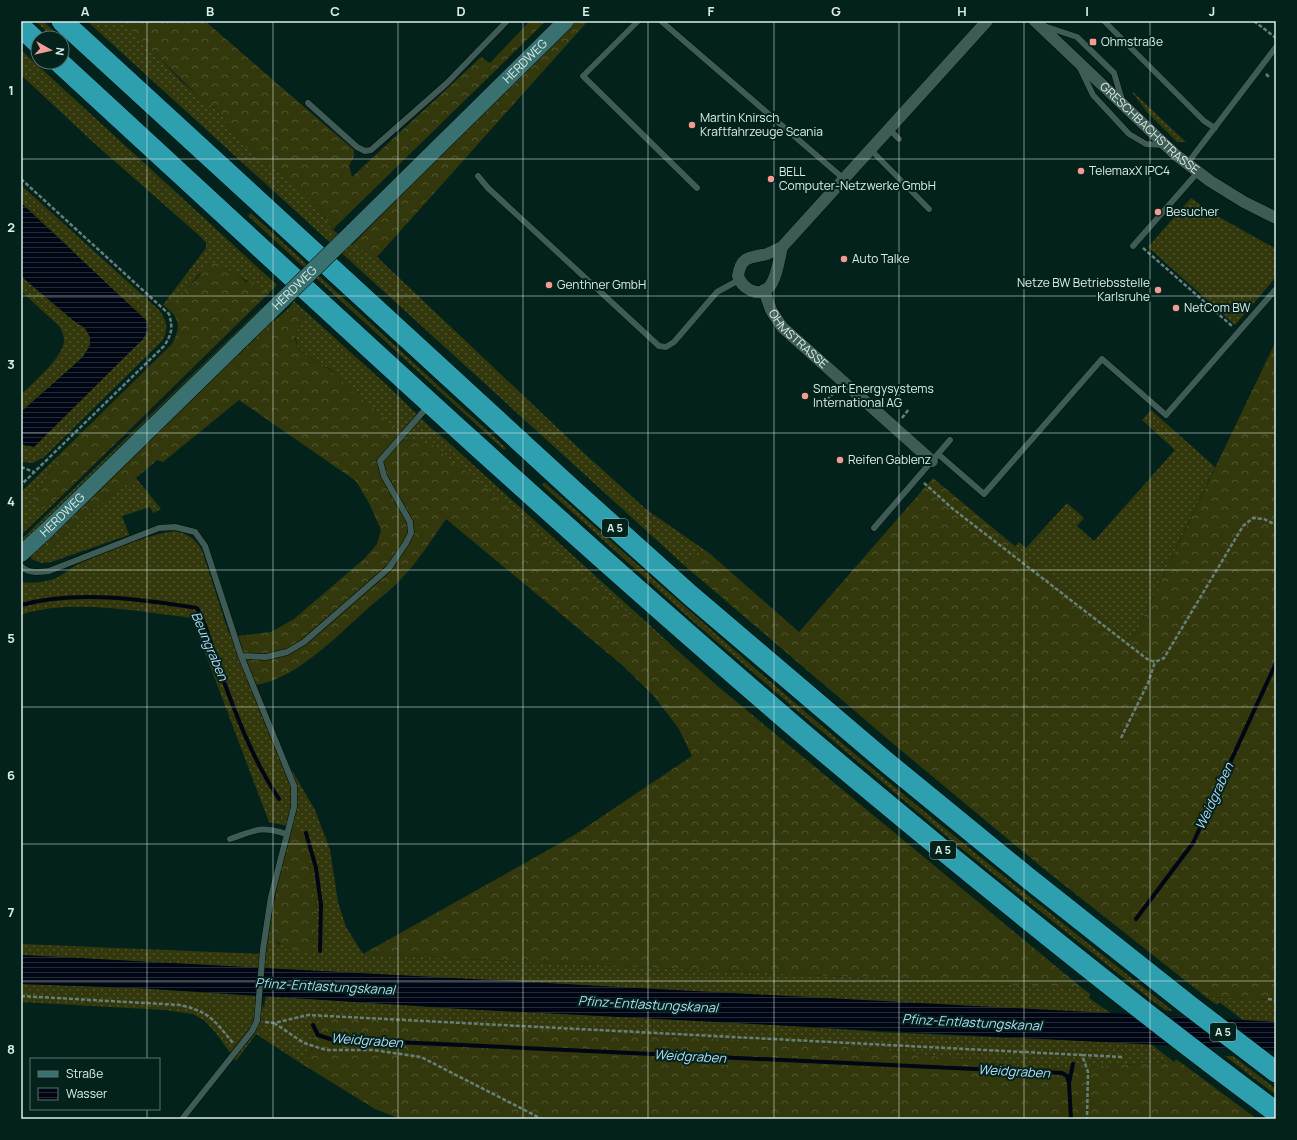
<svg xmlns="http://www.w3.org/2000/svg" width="1297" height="1140" font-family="Manrope,sans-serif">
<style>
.grass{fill:url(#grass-dots)}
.forest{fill:url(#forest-crowns)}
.water{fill:url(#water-rules)}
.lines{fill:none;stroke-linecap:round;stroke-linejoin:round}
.stream{stroke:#000614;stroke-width:4}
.service-casing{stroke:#000a07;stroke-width:7}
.minor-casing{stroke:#000a07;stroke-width:13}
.secondary-casing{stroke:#000a07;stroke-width:17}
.motorway-casing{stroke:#000a07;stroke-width:22}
.path{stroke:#677f79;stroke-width:2.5;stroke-dasharray:4 2;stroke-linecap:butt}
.service{stroke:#3e5c55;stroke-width:6}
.minor{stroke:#3e5c55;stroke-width:12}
.secondary{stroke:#397070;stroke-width:16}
.motorway{stroke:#2e9faf;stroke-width:21}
.secondary-bridge-casing{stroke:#000a07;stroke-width:17;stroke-linecap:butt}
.secondary-bridge{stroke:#397070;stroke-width:16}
.grid{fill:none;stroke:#dcede8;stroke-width:1;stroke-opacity:0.55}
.poi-dot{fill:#f59b96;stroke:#04221c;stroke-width:1.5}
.labels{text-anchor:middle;stroke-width:4;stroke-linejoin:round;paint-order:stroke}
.shield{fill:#04221c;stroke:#9bb0ab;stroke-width:1}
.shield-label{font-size:11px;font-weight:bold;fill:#dcede8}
.poi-label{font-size:12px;fill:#dcede8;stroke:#04221c;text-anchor:start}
.street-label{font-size:12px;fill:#dcede8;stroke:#04221c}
.water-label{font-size:13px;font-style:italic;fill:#b3dbf8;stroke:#04221c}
.neatline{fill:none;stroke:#dcede8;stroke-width:1.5}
.grid-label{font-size:13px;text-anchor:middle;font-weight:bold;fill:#dcede8}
</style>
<defs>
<pattern id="grass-dots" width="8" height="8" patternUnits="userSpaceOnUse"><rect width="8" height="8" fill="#33380c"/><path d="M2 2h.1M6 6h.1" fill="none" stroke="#50552f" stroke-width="1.8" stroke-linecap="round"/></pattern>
<pattern id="forest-crowns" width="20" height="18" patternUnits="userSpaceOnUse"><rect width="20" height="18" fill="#33380c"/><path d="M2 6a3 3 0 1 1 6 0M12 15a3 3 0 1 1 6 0" fill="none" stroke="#50552f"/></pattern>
<pattern id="water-rules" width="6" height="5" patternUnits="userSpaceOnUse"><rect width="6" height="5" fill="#000614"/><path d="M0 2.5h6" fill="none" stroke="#252b36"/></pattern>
</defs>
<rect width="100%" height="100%" fill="#04221c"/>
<path class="grass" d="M35,21h8l14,13 -3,4z
M87,21h35l6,4 53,56 18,16 20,15 24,33 52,39 19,18 19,28 19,15 25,12 208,197 62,56 62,43 -19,6 -5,7z
M21,50l256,235 -8,8c-15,-10 -30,-14 -44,-26l-26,7 -14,18 -18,16 -4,-3 43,-57v-5l-4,-5 -108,-95 -73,-68z
M1132,92h1l53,50h-9l-30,-30z
M21,185l139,126c7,10 9,18 2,30l-118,116 -11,6 -12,-1v-18l5,2 117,-107 -70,-88 -52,-48z
M1191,198l21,15 64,36v28l-41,48 -87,-78z
M251,213l255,235 -2,2 -256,-234z
M21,276l53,45 11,7 5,9v8l-7,12 -62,55v-17c11,-12 42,-37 43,-54 0,-5 -2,-10 -5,-15l-38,-35z
M294,301l95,86 42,41 16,13 230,209 -44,-33 -219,-177 -13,1 -71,-72 -24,-14 -8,-8 -3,-11 8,-18 -13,-11z
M261,308l1,2 -241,234v-4z
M1151,410l64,57 -84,176 -116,-96 4,-5 7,6 41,-45 17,15 -7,8 17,15 81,-91 -33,-30z
M61,453l-26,45 8,11 25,-19 -47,45v-43z
M136,478l25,31 -8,4 -3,-6 -28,9 7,19 -78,27 -10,1 -10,-4v-4l5,-7 13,1 53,-47z
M544,482c98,86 193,172 292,256 110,93 224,183 337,273l-8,-1 -15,-11 -193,-154 -144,-121 -117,-100 -154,-139z
M175,531c13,3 20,7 27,19l26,81 18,21 2,16 39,94 28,48 15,40 8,52 8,25 17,27 719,34 8,6 -1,4 23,16 -1091,-59v-11l239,10 9,-22 10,13 38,-35 -11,-70 -14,-13 -23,-5 -77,-204c-51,-6 -123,-20 -171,-3v-33c13,2 31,0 42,-8 5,-3 9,-7 15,-10 29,-12 67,-29 97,-33z
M21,984l117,4 117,8 9,12 2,-12 198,13 288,14 127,9 272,12 23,18 -133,7 -207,-25 -232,-11 -287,-5 -4,23 -9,13 -46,-30 -20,27 -21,-29 -10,-11 -12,-7 -28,-4 -144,-8z
M1206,997l70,3v22l-33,-2 -24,-18 -2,3z
M1225,1056h8l43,33v6z"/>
<path class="forest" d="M122,21h83l149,129v6l-5,10 3,11 129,-120 9,6 40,-42h16l-213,208 -19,-27 -19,-18 -52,-39 -24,-33 -20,-15z
M573,21h15l-211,236 -25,-12z
M211,262l14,5 21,15h7l16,11 -201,197 -25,19 -5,-3 -3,-8 26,-45 111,-109c8,-16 9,-24 -5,-36l18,-16z
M290,307l13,11c-2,6 -8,15 -8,20 2,18 24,22 35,32 9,7 16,16 24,23 18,16 38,26 47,48l13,-1 17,4 63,50 92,84 47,39 44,33 44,39 361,299 -719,-34 210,-118 119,-80 -13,-27 -26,-34 -32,-31 -175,-145c-14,20 -28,43 -46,61 -10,11 -23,20 -34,30 -30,27 -69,68 -110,75 -7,-16 -11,-32 -18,-49l33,-4 23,-13 70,-60 13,-15 4,-14 -12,-27 -13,-22 -117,-81 -76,62 -6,-2 -21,18 -34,24 -53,47 -7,2 -6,-3 236,-228 2,1z
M1276,341v659l-70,-3 -162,-128 -147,-122 -212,-181 5,-7 19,-6 90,79 134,-154 198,165z
M292,827l14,13 11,70 -2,28 -5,14c-20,-2 -29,-3 -41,-20l10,-57z
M324,1017l278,16 232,11 207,25 133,-7 2,-3 81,60h-856l-26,-10 -73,-45 9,-13 4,-23z"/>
<path class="water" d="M21,203l126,118 1,9 -5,9 -109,108 -13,-3v-32l62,-55 7,-12v-8l-5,-9 -11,-7 -53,-45z
M21,955l1255,67v29l-812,-42 -326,-21 -117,-4z"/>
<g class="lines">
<path class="stream" d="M21,605c56,-15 119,-6 176,3 11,19 15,42 23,63 16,44 33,89 59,128
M306,833l10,35 5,37 -1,46
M1136,919l57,-76 83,-180
M313,1025l5,10 12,4 732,34 5,3 2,7
M1071,1119l-2,-36 4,-19"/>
<g class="service-casing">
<path id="service" d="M638,21l-55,55 114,112
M661,21l183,158
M1104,21l100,100 11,7
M1044,26l33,11 37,36 8,27
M1080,68l13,27 36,39 17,10 18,1
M308,103l49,44 8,4 6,-1 76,-67 60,-62
M889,129l10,10
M870,149l59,60
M1187,164l89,-117
M478,176l10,12 171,158 7,1 8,-5 43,-50 22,-12
M1133,246l65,-74
M938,454l46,40 118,-135 64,56 110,-126
M874,528l76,-88
M21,566c7,8 19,6 28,5l110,-43 16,-1 20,5 10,14 36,110 53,130v21l-23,90 -8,52 -6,72 -5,10 -70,88
M241,656l25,1 21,-5 17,-10 85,-74 17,-25 5,-10 -1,-11 -26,-46 -4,-15 49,-56
M230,839c24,-8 30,-14 56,-5"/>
</g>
<g class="minor-casing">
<g id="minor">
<path id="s1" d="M1035,21l141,134 34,26 34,21 32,16"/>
<path d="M782,247c-4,14 -6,55 -32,43 -6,-3 -10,-8 -12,-14 3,-21 13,-18 29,-22 5,-2 10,-5 15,-7l205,-226"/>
<path id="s2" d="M764,290l7,20 11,17 150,134"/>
</g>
</g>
<g class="secondary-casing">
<g id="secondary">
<path id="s3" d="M352,232l214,-211"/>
<path id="s4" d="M21,554l26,-24 224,-219"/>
</g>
</g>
<g class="motorway-casing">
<path id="motorway" d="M62,21l513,471 115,103 195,166 143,117 163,129 85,65
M21,27l17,16
M59,62c236,217 470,436 713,645 55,48 111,94 167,140 111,91 222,180 337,265"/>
</g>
<path class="path" d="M1254,21l22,17
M1266,74l4,4
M21,179l148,135c4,14 3,20 -5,32l-143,139
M1143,248l89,78
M827,400l9,-10
M902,418l7,-9
M21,467l13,5
M924,483l29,26 194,150 8,3 9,-4 79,-132 10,-8 11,1 12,6
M1121,738l27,-55 7,-21
M21,996l159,9c30,7 34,15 53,38
M1268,999l8,1
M265,1022l9,1 34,-8 774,40 6,17 -1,47
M274,1023l30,20 22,7h47l48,7 121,62
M1082,1055l41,2"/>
<use href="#service" class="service"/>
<use href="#minor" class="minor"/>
<use href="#secondary" class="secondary"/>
<use href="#motorway" class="motorway"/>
<g class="secondary-bridge-casing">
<g id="secondary-bridge">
<path id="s5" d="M271,311l81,-79"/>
</g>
</g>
<use href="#secondary-bridge" class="secondary-bridge"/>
</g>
<path class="grid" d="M147,21v1038M273,21v1098M398,21v1098M523,21v1098M648,21v1098M774,21v1098M899,21v1098M1024,21v1098M1150,21v1098M21,159h1255M21,296h1255M21,433h1255M21,570h1255M21,707h1255M21,844h1255M21,981h1255M147,1109v10"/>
<g class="poi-dot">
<rect x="1089" y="38" width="8" height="8" rx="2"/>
<circle cx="692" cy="125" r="4"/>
<circle cx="1081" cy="171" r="4"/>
<circle cx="771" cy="179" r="4"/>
<circle cx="1158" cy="212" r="4"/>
<circle cx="844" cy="259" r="4"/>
<circle cx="549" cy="285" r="4"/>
<circle cx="1158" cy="290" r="4"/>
<circle cx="1176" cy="308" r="4"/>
<circle cx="805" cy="396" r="4"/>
<circle cx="840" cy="460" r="4"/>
</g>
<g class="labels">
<g class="shield">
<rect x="602" y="519" width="26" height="18" rx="3"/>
<rect x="930" y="841" width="26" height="18" rx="3"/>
<rect x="1210" y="1023" width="26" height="18" rx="3"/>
</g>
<g class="shield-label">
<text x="615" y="532">A 5</text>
<text x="943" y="854">A 5</text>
<text x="1223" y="1036">A 5</text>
</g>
<g class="poi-label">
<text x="1101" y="46">Ohmstraße</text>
<text x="700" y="122">Martin Knirsch<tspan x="700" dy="14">Kraftfahrzeuge Scania</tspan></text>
<text x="1089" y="175">TelemaxX IPC4</text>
<text x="779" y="176">BELL<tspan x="779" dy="14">Computer-Netzwerke GmbH</tspan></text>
<text x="1166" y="216">Besucher</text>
<text x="852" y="263">Auto Talke</text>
<text x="1150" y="287" text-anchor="end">Netze BW Betriebsstelle<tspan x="1150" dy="14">Karlsruhe</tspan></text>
<text x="557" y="289">Genthner GmbH</text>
<text x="1184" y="312">NetCom BW</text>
<text x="813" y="393">Smart Energysystems<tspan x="813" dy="14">International AG</tspan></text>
<text x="848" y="464">Reifen Gablenz</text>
</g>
<g class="street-label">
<text dy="4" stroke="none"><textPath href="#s3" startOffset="243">HERDWEG</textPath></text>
<text dy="4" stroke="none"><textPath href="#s1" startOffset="157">GRESCHBACHSTRASSE</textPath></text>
<text dy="4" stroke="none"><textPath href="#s5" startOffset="33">HERDWEG</textPath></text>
<text dy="4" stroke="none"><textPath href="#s2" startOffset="61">OHMSTRASSE</textPath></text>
<text dy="4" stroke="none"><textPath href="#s4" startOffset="57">HERDWEG</textPath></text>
</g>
<g class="water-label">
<text transform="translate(210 646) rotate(67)" y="5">Beungraben</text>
<text transform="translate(1214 796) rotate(-65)" y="5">Weidgraben</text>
<text transform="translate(325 986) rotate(3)" y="5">Pfinz-Entlastungskanal</text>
<text transform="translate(648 1004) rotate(3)" y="5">Pfinz-Entlastungskanal</text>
<text transform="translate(972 1022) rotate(3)" y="5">Pfinz-Entlastungskanal</text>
<text transform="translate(367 1040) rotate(4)" y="5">Weidgraben</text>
<text transform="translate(690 1056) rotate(3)" y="5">Weidgraben</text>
<text transform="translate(1014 1071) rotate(3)" y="5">Weidgraben</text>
</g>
</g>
<rect width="1297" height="1140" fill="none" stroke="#04221c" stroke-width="44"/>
<rect x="30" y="1058" width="130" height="52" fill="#04221c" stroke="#5a736e"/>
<rect x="38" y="1071" width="20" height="6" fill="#397070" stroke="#5a736e"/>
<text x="66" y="1078" font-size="12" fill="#dcede8">Straße</text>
<rect x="38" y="1088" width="20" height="12" fill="url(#water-rules)" stroke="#5a736e"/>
<text x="66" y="1098" font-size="12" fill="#dcede8">Wasser</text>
<g transform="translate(50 50) rotate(98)"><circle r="19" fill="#04221c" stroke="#5a736e"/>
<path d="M0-3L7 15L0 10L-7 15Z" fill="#f59b96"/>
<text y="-6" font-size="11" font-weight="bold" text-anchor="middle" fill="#dcede8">N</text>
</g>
<rect x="22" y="22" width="1253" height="1096" class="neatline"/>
<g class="grid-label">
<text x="85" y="16">A</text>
<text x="210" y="16">B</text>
<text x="335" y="16">C</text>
<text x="461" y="16">D</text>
<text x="586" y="16">E</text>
<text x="711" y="16">F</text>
<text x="836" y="16">G</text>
<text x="962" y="16">H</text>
<text x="1087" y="16">I</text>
<text x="1212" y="16">J</text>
<text x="11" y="95">1</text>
<text x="11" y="232">2</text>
<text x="11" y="369">3</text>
<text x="11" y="506">4</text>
<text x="11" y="643">5</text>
<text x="11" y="780">6</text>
<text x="11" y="917">7</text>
<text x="11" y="1054">8</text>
</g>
</svg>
